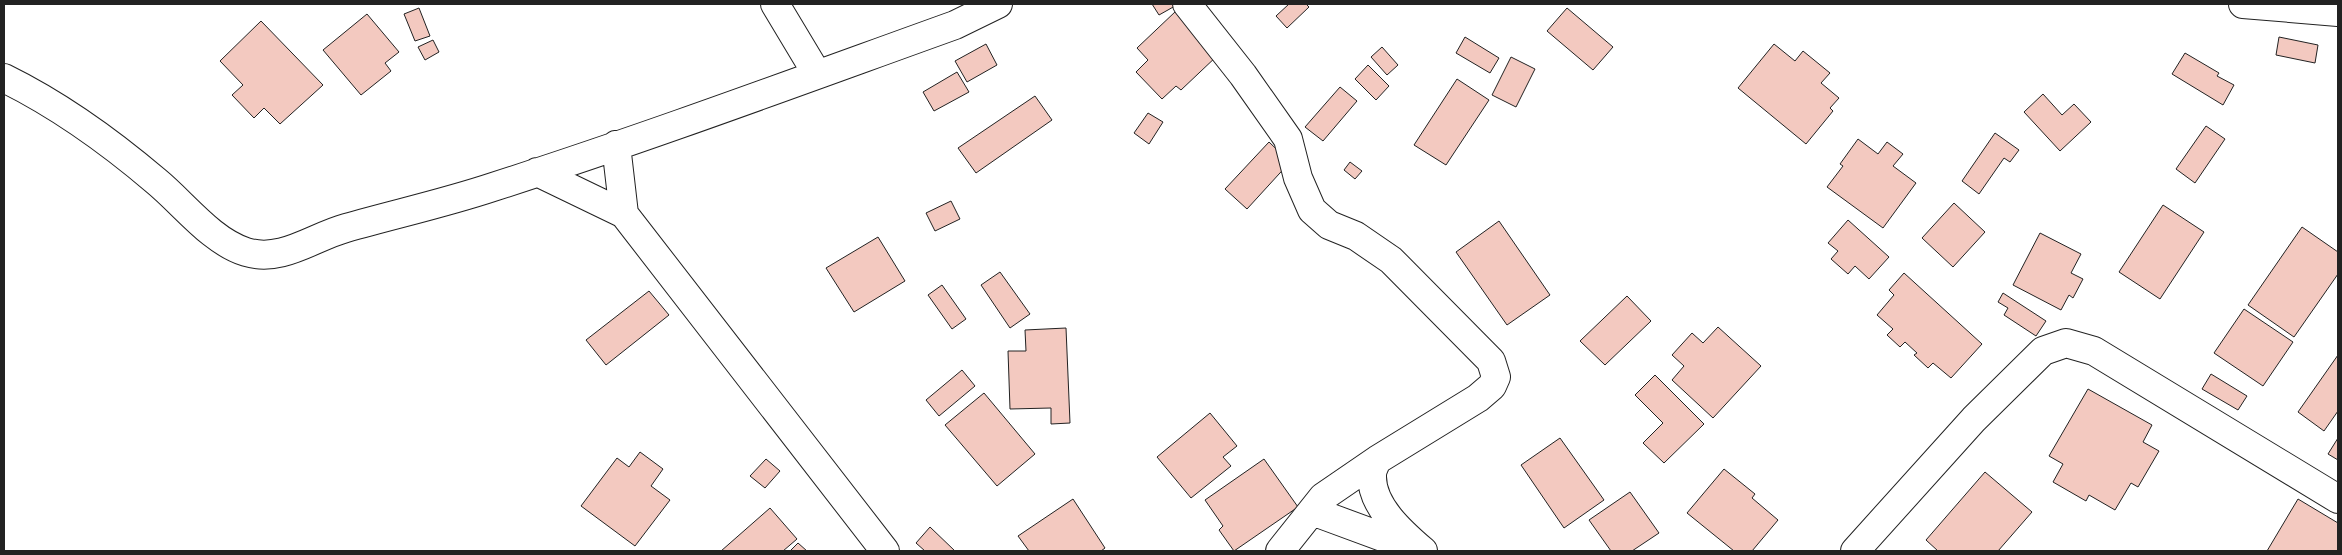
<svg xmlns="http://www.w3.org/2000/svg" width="2342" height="555" font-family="'Fira Sans Condensed',sans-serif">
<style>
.building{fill:#f3c9c0;stroke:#222}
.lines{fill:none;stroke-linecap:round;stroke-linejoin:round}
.street-casing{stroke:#222;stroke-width:30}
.street{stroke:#fff;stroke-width:28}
</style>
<rect width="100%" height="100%" fill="#fff"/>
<path class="building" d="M1152,4h21l2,2 -16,9z
M1289,4h17l3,3 -22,21 -11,-12z
M419,8l11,28 -15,5 -11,-27z
M1567,8l46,39 -20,23 -46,-39z
M1176,11l42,44 -37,35 -5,-4 -14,13 -26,-27 12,-12 -11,-12z
M367,14l32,38 -14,11 6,8 -30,24 -38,-45z
M261,21l62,64 -43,39 -16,-16 -10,10 -22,-23 11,-10 -23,-24z
M1465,37l34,21 -9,15 -34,-20z
M2279,37l39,8 -3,18 -39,-8z
M433,40l6,12 -14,8 -7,-13z
M986,44l11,21 -30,17 -12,-21z
M1774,44l21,17 8,-10 27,22 -9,10 18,15 -9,10 3,3 -27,33 -68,-56z
M1382,47l16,18 -11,10 -16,-18z
M2185,53l34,20 -2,3 17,9 -11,20 -51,-31z
M1511,57l24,12 -19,38 -24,-12z
M1368,65l21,21 -13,14 -21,-21z
M957,72l12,20 -35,19 -11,-19z
M1457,79l32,21 -43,65 -32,-20z
M1340,87l17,14 -34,40 -18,-14z
M2043,94l19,21 12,-11 17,18 -31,29 -36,-39z
M1035,96l17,24 -76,53 -18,-25z
M1148,113l15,9 -14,22 -15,-11z
M2206,126l19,13 -30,44 -19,-14z
M1995,133l24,17 -9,12 -6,-4 -25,36 -17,-13z
M1858,139l20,15 9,-12 16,12 -10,12 23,17 -33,45 -56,-41 16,-21 -3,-2z
M1269,142l21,20 -43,47 -22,-20z
M1350,162l12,9 -7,8 -11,-9z
M951,201l9,18 -25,12 -9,-18z
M1954,203l31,29 -32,35 -31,-29z
M2163,205l41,27 -44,67 -41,-27z
M1848,220l41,37 -20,22 -14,-13 -7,8 -17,-15 7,-8 -10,-8z
M1499,221l51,74 -43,30 -51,-73z
M2302,227l36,25v22l-44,63 -46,-32z
M2040,233l41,21 -10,19 12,6 -10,19 -4,-3 -8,15 -48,-25z
M878,237l27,44 -51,31 -28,-44z
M1000,272l30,42 -20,14 -29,-43z
M1904,273l78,71 -31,34 -18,-15 -5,5 -14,-13 3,-2 -12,-11 -5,5 -13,-12 6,-6 -16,-14 17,-20 -5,-5z
M942,285l24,34 -14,10 -24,-34z
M649,291l20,24 -63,50 -20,-25z
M2003,293l43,28 -10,15 -32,-21 4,-7 -10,-6z
M1627,296l24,25 -46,44 -25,-24z
M2244,309l49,33 -30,44 -49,-33z
M1718,327l43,39 -48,52 -41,-38 12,-14 -12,-11 20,-22 11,10z
M1066,328l4,95 -19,1v-16l-41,1 -2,-58h18l-1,-21z
M2338,355v56l-14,20 -26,-19z
M962,370l13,16 -36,30 -13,-16z
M2211,374l36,22 -9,14 -36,-21z
M1655,375l49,49 -40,39 -21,-20 20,-20 -28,-28z
M2088,389l64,36 -9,17 16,9 -21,36 -7,-4 -16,27 -26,-15 -3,6 -33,-19 10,-18 -14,-8z
M984,393l51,61 -38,32 -52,-61z
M1210,413l27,33 -14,11 8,9 -40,32 -34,-41z
M1560,438l44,62 -40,28 -43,-63z
M2338,438v22l-10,-6z
M640,452l23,17 -12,17 19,14 -35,46 -54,-40 36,-48 12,9z
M766,459l14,12 -15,17 -15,-12z
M1264,459l34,48 -64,44 -15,-21 4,-4 -18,-26z
M1724,469l31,25 -3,4 26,22 -26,31h-18l-47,-38z
M1985,472l47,40 -34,39h-60l-12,-11z
M1630,492l29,41 -27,18h-21l-22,-31z
M1073,499l32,49 -4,3h-72l-11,-15z
M2298,499l40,24v28h-71z
M770,508l27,31 -14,12h-62z
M930,527l25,24h-30l-9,-8z
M798,543l9,8h-17z"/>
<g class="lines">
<g class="street-casing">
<path id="street" d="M775,4l42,70
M1187,4l56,71 45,64 10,39 14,32 17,15 27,11 35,24 100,101 5,16 -4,9 -14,12 -101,62c-2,5 -5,10 -5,15 -1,31 30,58 51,76
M2243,4l95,8
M4,78c55,27 105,63 152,103 28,23 55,60 90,71 36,11 67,-15 100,-24 49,-14 99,-25 147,-41 156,-50 309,-107 462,-162l43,-21
M616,145l8,69
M537,172l87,42 261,337
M1312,511l103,38
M1280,551l43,-54 54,-37
M1855,551l119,-132 69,-68 23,-8 28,8 244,148"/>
</g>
<use href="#street" class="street"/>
</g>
<rect width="2342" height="555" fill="none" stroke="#222222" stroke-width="10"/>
</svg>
